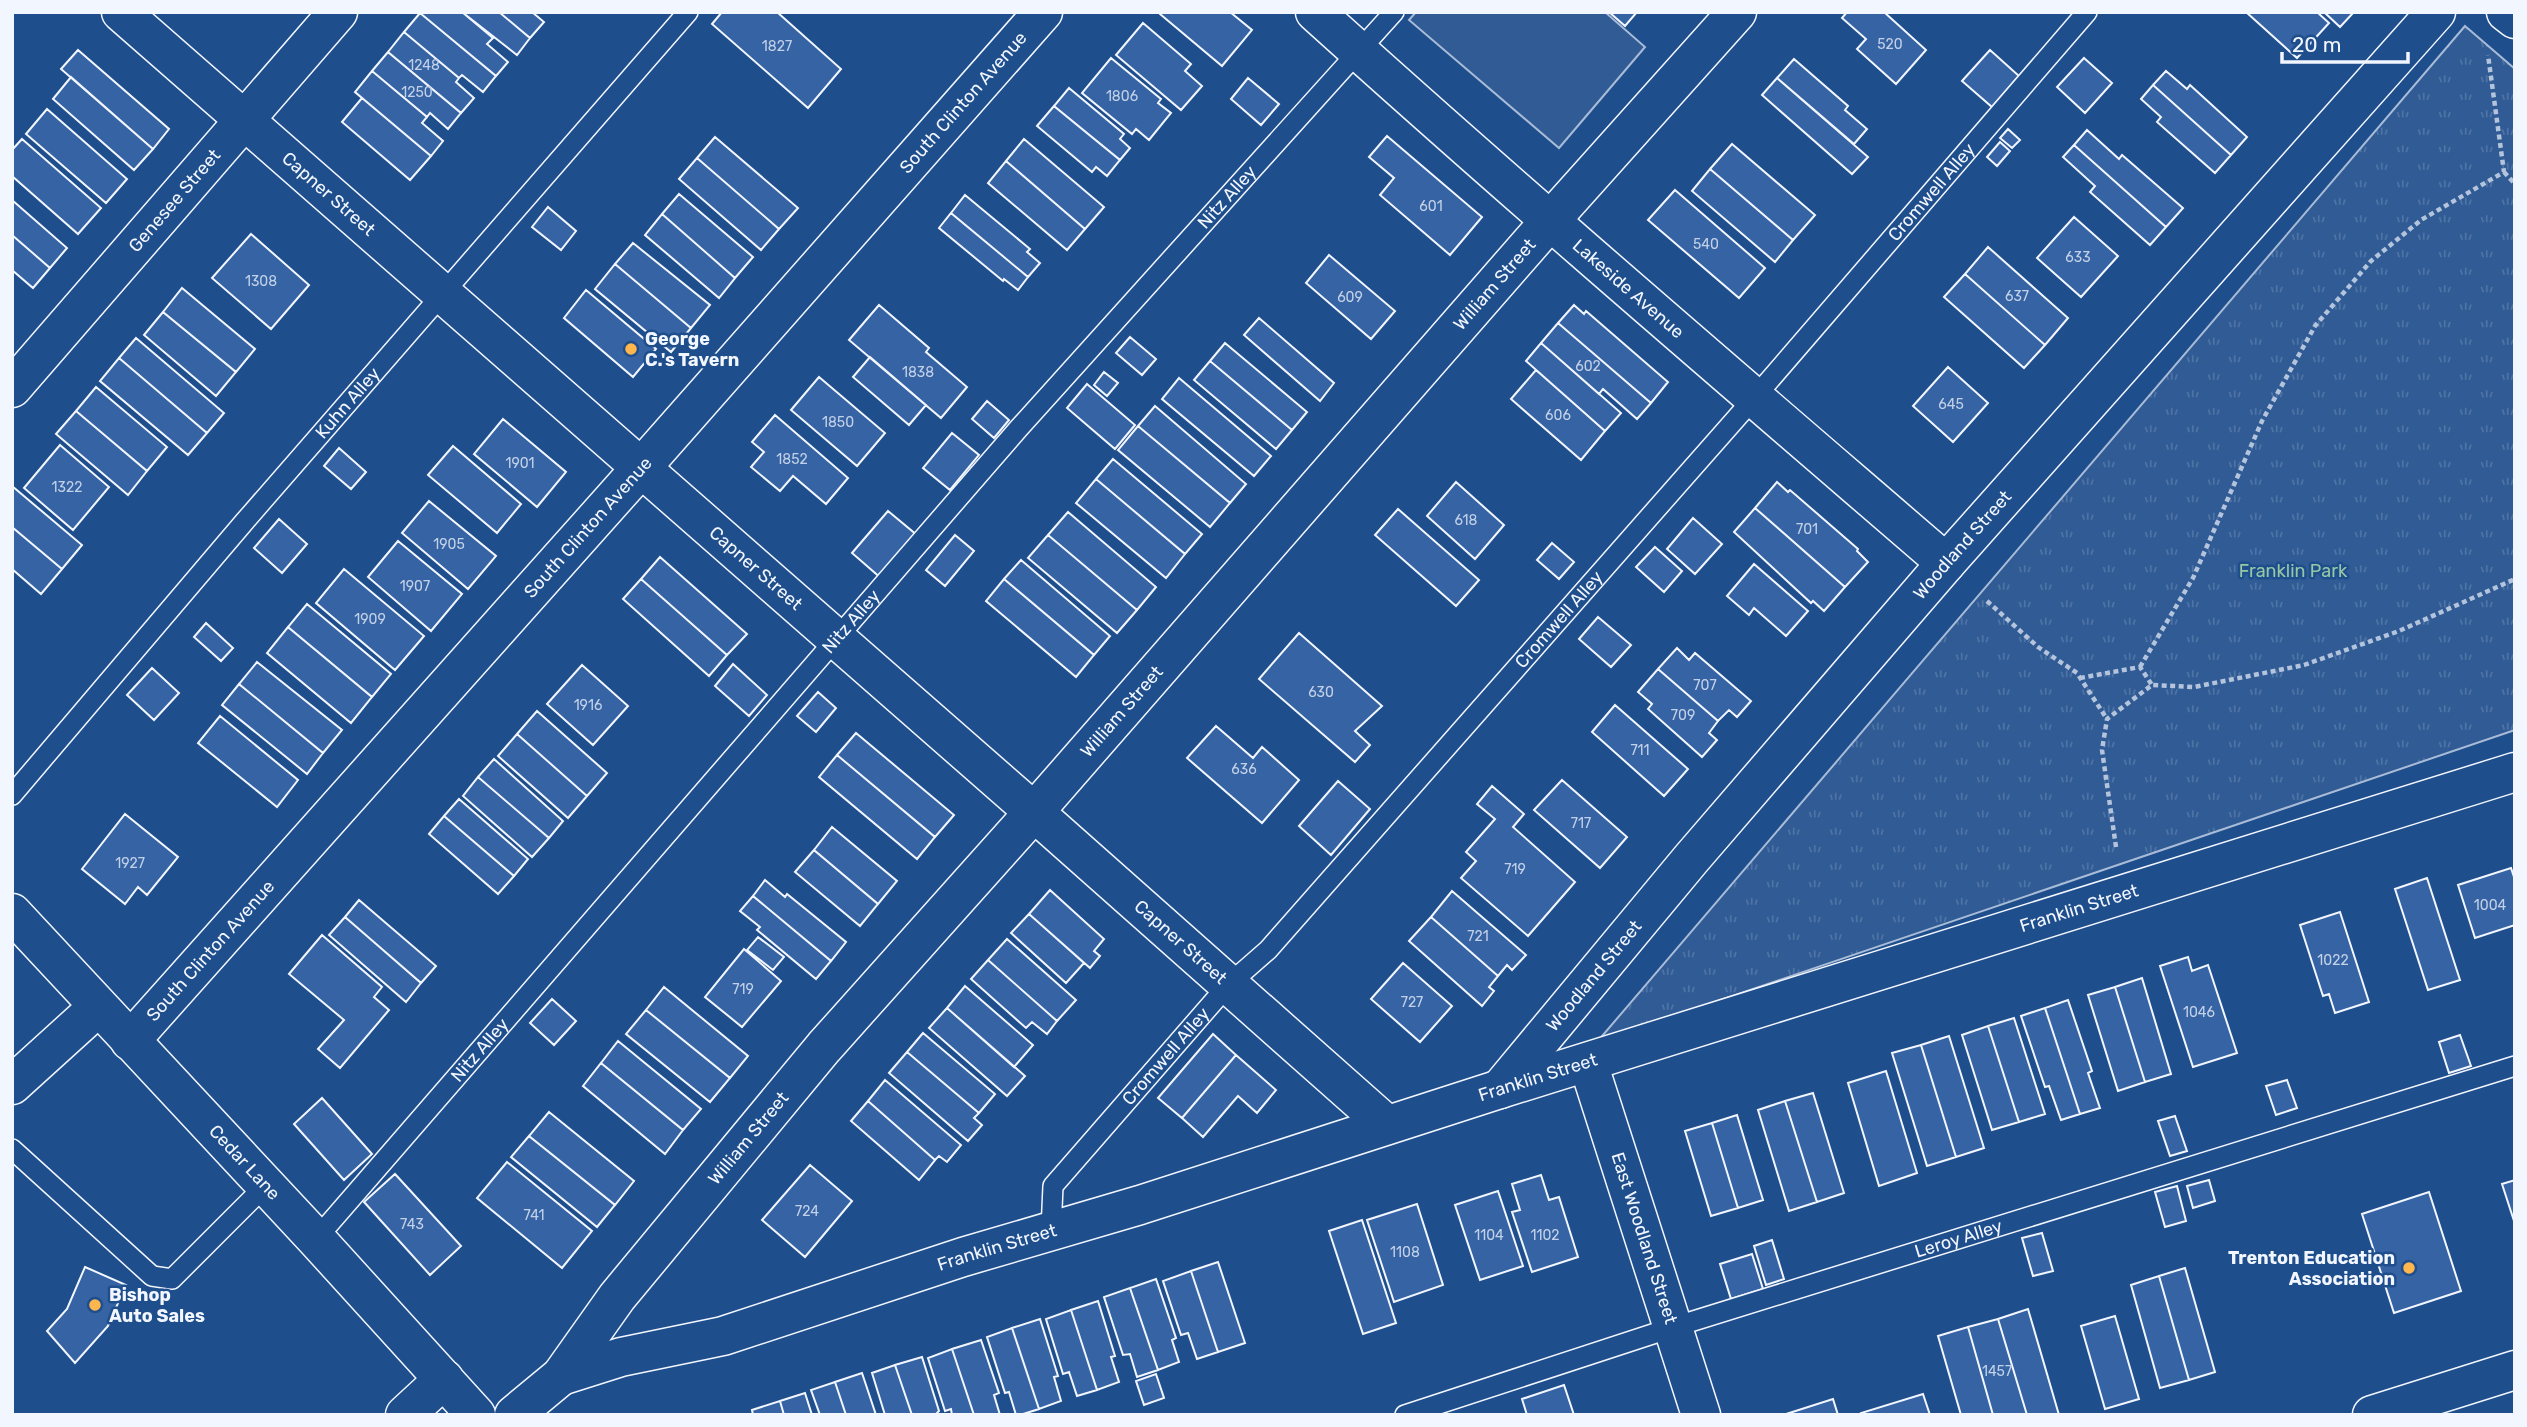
<svg xmlns="http://www.w3.org/2000/svg" width="2527" height="1427" font-family="Rubik,sans-serif">
<style>
.grass{fill:url(#grass-tufts);stroke:#a8bbd7;stroke-width:2}
.pitch{fill:#305b95;stroke:#a8bbd7;stroke-width:2}
.building{fill:#3563a3;stroke:#f2f6ff;stroke-width:2}
.lines{fill:none;stroke-linecap:round;stroke-linejoin:round}
.lane-casing{stroke:#f2f6ff;stroke-width:22}
.street-casing{stroke:#f2f6ff;stroke-width:41}
.secondary-casing{stroke:#f2f6ff;stroke-width:41}
.path{stroke:#b3c4dc;stroke-width:4.5;stroke-dasharray:5 3.5;stroke-linecap:butt}
.lane{stroke:#1f4e8c;stroke-width:19}
.street{stroke:#1f4e8c;stroke-width:38}
.secondary{stroke:#1f4e8c;stroke-width:38}
.poi-dot{fill:#ffb74d;stroke:#1f4e8c;stroke-width:2.5}
.labels{text-anchor:middle;stroke-width:5;stroke-linejoin:round;paint-order:stroke}
.number-label{font-size:14px;fill:#c3d1e8}
.street-label{font-size:18px;fill:#f2f6ff;stroke:#1f4e8c}
.poi-label{font-size:18px;font-weight:bold;fill:#f2f6ff;stroke:#1f4e8c;text-anchor:start}
.park-label{font-size:18px;fill:#97c8a6;stroke:#1f4e8c}
</style>
<defs>
<pattern id="grass-tufts" width="24" height="20" patternUnits="userSpaceOnUse" patternTransform="scale(1.75)"><rect width="24" height="20" fill="#305b95"/><path d="M3 7l-1-3M5 7V3M7 7l1-3M15 17l-1-3M17 17v-4M19 17l1-3" fill="none" stroke="#4e73a5"/></pattern>
</defs>
<rect width="100%" height="100%" fill="#1f4e8c"/>
<path class="grass" d="M2465,26l50,43v661l-918,312z"/>
<path class="pitch" d="M1416,12h189l40,35 -86,101 -150,-128z"/>
<path class="building" d="M462,12l31,26 -6,6 21,18 -12,14 -76,-63z
M462,12h37l31,26 -13,17z
M499,12h33l12,10 -14,16z
M722,12h55l64,57 -33,39 -96,-84z
M1161,12h69l22,18 -30,36 -62,-52z
M1609,12h28l-12,14z
M1847,12h37l42,38 -30,34 -39,-35 9,-10 -24,-21z
M2246,12h71l12,11 -32,35z
M2324,12h30l-14,15z
M420,13l76,63 -13,16 -21,-17 -3,3 -55,-46z
M1143,23l48,41 -6,7 17,15 -21,24 -65,-55z
M404,32l55,46 -3,4 18,16 -13,15 -73,-61z
M78,50l91,79 -16,20 -92,-80z
M1990,50l29,26 -27,31 -30,-26z
M388,52l73,61 -13,16 -18,-16 -3,4 -55,-46z
M1111,58l50,41 -3,4 13,10 -22,27 -13,-11 -4,5 -50,-41z
M2084,58l28,25 -27,30 -28,-26z
M1794,59l54,47 -3,4 22,19 -13,15 -77,-66z
M372,71l55,46 -5,6 21,18 -12,15 -76,-64z
M2166,71l21,18 3,-4 57,52 -16,18 -78,-70z
M71,77l82,72 -19,21 -81,-71z
M1248,78l31,26 -18,21 -30,-26z
M1777,78l91,79 -16,17 -90,-79z
M2153,85l78,70 -16,18 -58,-51 4,-5 -20,-18z
M1069,88l55,46 -4,5 10,9 -10,12 -66,-54z
M362,98l69,58 -21,24 -68,-58z
M1054,106l66,54 -13,16 -11,-9 -4,5 -55,-46z
M47,109l80,70 -21,24 -80,-69z
M2008,129l12,11 -8,8 -12,-10z
M2087,130l32,29 3,-4 61,53 -17,19 -92,-82z
M1387,136l95,81 -32,38 -70,-60 14,-17 -25,-21z
M715,137l83,71 -19,21 -82,-71z
M22,139l79,69 -23,26 -66,-58v-26z
M1024,139l80,68 -19,22 -79,-68z
M2000,142l10,9 -13,15 -10,-9z
M1732,144l83,71 -22,25 -83,-71z
M2074,145l92,82 -16,18 -60,-53 5,-6 -32,-29z
M697,158l82,71 -18,21 -82,-71z
M1006,161l79,68 -18,21 -79,-67z
M1710,169l83,71 -18,22 -83,-71z
M1675,190l90,78 -26,30 -91,-78z
M679,194l74,63 -18,21 -73,-64z
M965,195l65,54 -3,3 13,11 -12,14 -77,-64z
M12,200l55,48 -17,20 -38,-33z
M548,207l28,24 -15,19 -29,-23z
M951,213l77,64 -10,13 -14,-11 -1,2 -64,-53z
M662,214l73,64 -16,20 -74,-63z
M2074,217l44,39 -37,41 -44,-39z
M251,234l58,51 -38,44 -59,-51z
M12,235l38,33 -17,20 -21,-18z
M633,243l77,62 -19,23 -76,-64z
M1988,247l80,71 -23,27 -80,-71z
M1329,255l66,56 -24,28 -65,-56z
M615,264l76,64 -20,24 -76,-63z
M1965,274l80,71 -21,23 -80,-71z
M182,288l73,61 -19,23 -73,-60z
M586,290l70,59 -23,28 -69,-59z
M879,305l50,43 -3,4 41,35 -26,31 -92,-78z
M1574,305l10,9 2,-3 82,71 -17,21 -93,-80z
M163,312l73,60 -20,24 -72,-61z
M1259,318l75,65 -14,18 -76,-66z
M1558,323l93,80 -14,16 -34,-30 -4,5 -58,-51z
M1130,337l26,22 -14,16 -26,-22z
M136,338l88,75 -17,20 -88,-75z
M1225,343l82,69 -15,18 -82,-69z
M1541,343l80,70 -16,18 -79,-70z
M870,357l56,48 -17,20 -56,-48z
M119,358l88,75 -19,22 -88,-74z
M1210,361l82,69 -16,19 -82,-69z
M1948,367l40,36 -35,39 -40,-36z
M1536,370l69,61 -24,29 -70,-61z
M1104,372l14,11 -11,13 -13,-11z
M819,377l66,56 -28,33 -66,-56z
M1179,378l92,78 -17,20 -92,-77z
M1087,384l48,41 -20,24 -48,-41z
M96,387l71,60 -20,24 -71,-60z
M987,401l22,19 -15,18 -22,-19z
M1155,406l91,78 -16,19 -92,-77z
M76,411l71,60 -19,24 -72,-61z
M775,415l73,63 -22,26 -33,-28 -13,15 -29,-24 13,-15 -12,-10z
M503,419l63,53 -29,35 -63,-53z
M1138,426l92,77 -20,24 -92,-77z
M952,433l27,22 -29,35 -27,-22z
M60,445l49,42 -36,43 -49,-42z
M453,446l68,58 -24,29 -69,-58z
M339,448l27,24 -15,17 -27,-23z
M1113,459l89,75 -17,20 -89,-75z
M1096,479l89,75 -19,24 -90,-75z
M1456,482l48,43 -29,34 -48,-43z
M1777,482l11,10 2,-2 68,59 -1,2 11,11 -23,25 -90,-79z
M12,486l70,59 -20,24 -50,-42z
M429,501l67,55 -28,33 -66,-56z
M1755,508l90,79 -21,24 -11,-10 -2,2 -77,-71z
M1398,509l81,71 -23,26 -81,-71z
M888,511l30,25 -36,43 -30,-26z
M1068,512l88,75 -19,23 -89,-75z
M1693,518l29,26 -27,30 -28,-25z
M279,519l28,25 -25,29 -28,-25z
M12,527l50,42 -21,25 -29,-25z
M955,535l19,16 -29,35 -19,-16z
M1048,535l89,75 -20,23 -89,-75z
M398,541l64,53 -31,37 -63,-54z
M1552,543l22,19 -15,17 -22,-19z
M1655,547l27,24 -18,21 -28,-25z
M660,557l87,77 -20,21 -86,-76z
M1021,560l89,76 -16,19 -90,-76z
M1754,564l54,47 -22,25 -32,-28 -5,7 -22,-19z
M344,569l80,67 -29,34 -79,-67z
M641,579l86,76 -18,21 -86,-77z
M1004,579l90,76 -18,22 -90,-76z
M307,604l84,70 -19,23 -84,-70z
M1598,617l33,28 -20,22 -32,-28z
M206,623l27,25 -12,13 -27,-24z
M288,627l84,70 -21,26 -84,-70z
M1299,633l83,73 -27,25 15,14 -15,17 -96,-83z
M1677,648l12,12 6,-7 56,48 -14,16 -8,-7 -11,11 -60,-52z
M257,662l85,68 -19,23 -84,-69z
M733,664l34,31 -18,21 -34,-30z
M582,665l46,41 -35,39 -46,-41z
M152,668l27,25 -25,27 -27,-25z
M1658,669l60,52 -9,12 8,7 -15,17 -54,-48 4,-5 -14,-12z
M239,684l84,69 -16,21 -85,-69z
M818,692l18,16 -20,24 -19,-16z
M1615,705l73,64 -24,27 -72,-64z
M537,711l70,62 -20,23 -70,-62z
M220,716l78,64 -21,27 -79,-64z
M1216,726l37,32 9,-11 37,33 -37,43 -75,-65z
M856,733l98,82 -19,22 -98,-82z
M517,734l70,62 -19,22 -70,-62z
M837,755l98,82 -18,22 -98,-82z
M494,759l69,62 -14,17 -71,-61z
M478,777l71,61 -17,19 -69,-61z
M1562,780l65,57 -27,31 -66,-58z
M1338,781l32,28 -39,46 -32,-29z
M1492,786l32,28 -11,13 62,55 -47,54 -67,-58 15,-17 -10,-9 29,-33 -18,-15z
M459,799l69,60 -14,17 -70,-60z
M125,814l53,43 -31,38 -9,-8 -13,17 -43,-35z
M444,816l70,60 -16,18 -69,-60z
M832,827l65,54 -19,23 -64,-54z
M814,850l64,54 -18,22 -65,-54z
M2511,868l4,12v45l-40,13 -17,-53z
M2427,878l33,102 -32,10 -33,-101z
M765,880l20,17 2,-3 59,48 -15,19 -78,-65z
M1050,890l54,49 -10,12 6,5 -10,12 -61,-54z
M1452,891l74,64 -14,15 -5,-5 -9,11 -67,-59z
M753,896l78,65 -15,18 -59,-49 3,-3 -20,-16z
M359,900l77,66 -15,17 -76,-66z
M2340,912l29,90 -34,11 -6,-19 -6,2 -23,-71z
M1029,914l55,49 -18,20 -55,-50z
M345,917l76,66 -15,19 -77,-67z
M1431,917l67,59 -9,11 5,4 -12,15 -73,-65z
M322,935l60,52 -8,10 15,13 -49,58 -22,-19 26,-29 -55,-46z
M758,937l26,20 -11,13 -26,-20z
M1007,939l69,61 -19,21 -69,-61z
M744,949l37,32 -39,46 -37,-30z
M2188,957l4,14 16,-6 29,88 -44,14 -33,-101z
M988,960l69,61 -10,13 -15,-12 -6,6 -55,-49z
M1403,963l49,43 -32,36 -49,-43z
M2142,978l29,96 -26,8 -30,-95z
M965,986l68,59 -19,22 -67,-59z
M664,987l84,69 -18,22 -84,-68z
M2115,987l30,95 -27,9 -30,-96z
M552,999l24,22 -22,24 -24,-22z
M2068,1000l24,71 -4,2 12,35 -20,6 -35,-106z
M947,1008l78,68 -18,20 -78,-68z
M2045,1008l35,106 -19,6 -12,-34 -4,1 -24,-71z
M646,1010l84,68 -20,24 -84,-68z
M2014,1018l31,96 -26,8 -31,-96z
M1988,1026l31,96 -27,8 -30,-95z
M923,1033l72,61 -16,19 -72,-61z
M1213,1034l23,21 -54,63 -24,-20z
M2460,1035l11,31 -22,7 -10,-31z
M1949,1036l35,112 -28,9 -35,-112z
M618,1041l83,68 -18,21 -82,-67z
M1921,1045l35,112 -29,9 -35,-113z
M907,1052l72,61 -5,5 8,7 -14,16 -79,-68z
M1236,1055l40,35 -19,23 -19,-17 -35,41 -21,-19z
M601,1063l82,67 -18,24 -82,-68z
M1886,1071l31,102 -38,13 -31,-103z
M885,1080l76,65 -14,17 -8,-6 -4,4 -67,-59z
M2287,1080l10,28 -21,7 -10,-29z
M1813,1093l31,100 -27,9 -32,-101z
M322,1098l50,56 -28,26 -50,-56z
M868,1101l67,59 -16,20 -68,-59z
M1785,1101l32,101 -28,9 -31,-101z
M549,1112l85,69 -19,24 -86,-69z
M1737,1115l26,85 -25,8 -26,-85z
M2175,1116l12,35 -17,5 -12,-35z
M1712,1123l26,85 -27,8 -26,-85z
M529,1136l86,69 -18,22 -86,-70z
M507,1162l85,69 -30,37 -85,-70z
M810,1165l42,36 -47,56 -43,-37z
M395,1174l66,72 -31,29 -66,-73z
M1541,1175l8,25 10,-3 19,60 -46,15 -20,-60 8,-2 -8,-26z
M2209,1180l6,21 -22,7 -6,-22z
M2515,1180v44l-13,-40z
M2177,1186l9,35 -21,6 -10,-35z
M1498,1191l25,75 -43,14 -25,-75z
M2429,1192l32,99 -67,22 -32,-99z
M1417,1204l26,81 -49,17 -27,-82z
M1362,1220l34,103 -33,11 -34,-103z
M2042,1233l11,38 -20,5 -11,-38z
M1772,1240l12,39 -18,6 -12,-39z
M1752,1254l11,35 -32,10 -11,-35z
M1218,1262l27,81 -27,9 -27,-81z
M85,1267l41,18 -18,41 -33,37 -28,-32 20,-22z
M2185,1268l30,104 -26,8 -30,-104z
M1191,1271l27,81 -21,7 -9,-26 -7,2 -18,-54z
M2159,1276l30,104 -29,8 -29,-103z
M1156,1279l20,59 -4,2 7,22 -21,8 -28,-82z
M1130,1288l28,82 -21,7 -7,-23 -7,1 -19,-58z
M1098,1301l17,55 -4,1 8,25 -22,8 -26,-80z
M2028,1309l31,106h-32l-29,-96z
M1071,1310l26,80 -20,6 -8,-24 -6,2 -17,-55z
M2115,1316l24,83 -34,10 -24,-83z
M1040,1319l18,57 -4,1 7,24 -22,8 -27,-81z
M1998,1319l29,96h-34l-25,-88z
M1968,1327l25,88h-32l-23,-79z
M1012,1328l27,81 -19,6h-4l-7,-23 -4,1 -18,-56z
M981,1340l18,53 -5,2 6,20h-26l-22,-66z
M952,1349l22,66h-22l-1,-6 -6,2 -17,-53z
M922,1357l17,54 -4,4h-23l-17,-50z
M895,1365l17,50h-27l-13,-42z
M862,1373l14,42h-30l-11,-33z
M1156,1374l8,24 -20,7 -8,-24z
M835,1382l11,33h-26l-9,-25z
M1564,1385l10,30h-47l-5,-16z
M805,1393l7,22h-28l-4,-14z
M1923,1394l7,21h-68l-1,-2z
M1833,1399l5,16h-55z
M780,1401l4,14h-31l-1,-5z"/>
<g class="lines">
<g class="lane-casing">
<g id="lane">
<path id="s1" d="M12,795l233,-274 443,-509"/>
<path d="M12,1149l140,127 20,3 94,-94"/>
<path id="s2" d="M1051,1231l2,-45 175,-201 40,-35 487,-553 332,-385"/>
<path id="s3" d="M316,1239l703,-811 375,-416"/>
<path id="s4" d="M1405,1415l269,-88 841,-261"/>
</g>
</g>
<g class="street-casing">
<g id="street">
<path id="s5" d="M121,12l913,800 353,313"/>
<path id="s6" d="M1315,12c207,187 420,369 631,551"/>
<path d="M2506,12l9,7"/>
<path id="s7" d="M12,388l326,-376"/>
<path id="s8" d="M130,1041l511,-573 402,-456"/>
<path id="s9" d="M1588,1063l113,352"/>
<path d="M12,1085l86,-78"/>
<path id="s10" d="M1500,1089l191,-230 255,-296 490,-551"/>
<path id="s11" d="M561,1376l60,-19 102,-21 240,-79 177,-52 360,-116 1015,-317"/>
<path d="M405,1415l39,-36"/>
<path id="s12" d="M514,1415l47,-39 56,-79 207,-250 210,-235 515,-590 188,-210"/>
</g>
</g>
<g class="secondary-casing">
<g id="secondary">
<path id="s13" d="M12,913l304,326 160,176"/>
<path d="M2372,1415l143,-45"/>
</g>
</g>
<path class="path" d="M2504,172l11,12
M1987,601l51,46 39,26 30,46
M2140,667l53,-89 69,-157 53,-95 56,-65 50,-41 83,-48 -16,-117
M2080,678l60,-11 12,18
M2116,847l-14,-97 5,-31 45,-34 42,2 110,-22 95,-34 116,-52"/>
<use href="#lane" class="lane"/>
<use href="#street" class="street"/>
<use href="#secondary" class="secondary"/>
</g>
<g class="poi-dot">
<circle cx="631" cy="349" r="7"/>
<circle cx="2409" cy="1268" r="7"/>
<circle cx="95" cy="1305" r="7"/>
</g>
<g class="labels">
<g class="number-label">
<text x="1890" y="49">520</text>
<text x="777" y="51">1827</text>
<text x="424" y="70">1248</text>
<text x="417" y="97">1250</text>
<text x="1122" y="101">1806</text>
<text x="1431" y="211">601</text>
<text x="1706" y="249">540</text>
<text x="2078" y="262">633</text>
<text x="261" y="286">1308</text>
<text x="2017" y="301">637</text>
<text x="1350" y="302">609</text>
<text x="1588" y="371">602</text>
<text x="918" y="377">1838</text>
<text x="1951" y="409">645</text>
<text x="1558" y="420">606</text>
<text x="838" y="427">1850</text>
<text x="792" y="464">1852</text>
<text x="520" y="468">1901</text>
<text x="67" y="492">1322</text>
<text x="1466" y="525">618</text>
<text x="1807" y="534">701</text>
<text x="449" y="549">1905</text>
<text x="415" y="591">1907</text>
<text x="370" y="624">1909</text>
<text x="1705" y="690">707</text>
<text x="1321" y="697">630</text>
<text x="588" y="710">1916</text>
<text x="1683" y="720">709</text>
<text x="1640" y="755">711</text>
<text x="1244" y="774">636</text>
<text x="1581" y="828">717</text>
<text x="130" y="868">1927</text>
<text x="1515" y="874">719</text>
<text x="2490" y="910">1004</text>
<text x="1478" y="941">721</text>
<text x="2333" y="965">1022</text>
<text x="743" y="994">719</text>
<text x="1412" y="1007">727</text>
<text x="2199" y="1017">1046</text>
<text x="807" y="1216">724</text>
<text x="534" y="1220">741</text>
<text x="412" y="1229">743</text>
<text x="1489" y="1240">1104</text>
<text x="1545" y="1240">1102</text>
<text x="1405" y="1257">1108</text>
<text x="1997" y="1376">1457</text>
</g>
<g class="street-label">
<text dy="6" stroke="none"><textPath href="#s8" startOffset="1255">South Clinton Avenue</textPath></text>
<text dy="6" stroke="none"><textPath href="#s2" startOffset="1372">Cromwell Alley</textPath></text>
<text dy="6" stroke="none"><textPath href="#s5" startOffset="276">Capner Street</textPath></text>
<text dy="6" stroke="none"><textPath href="#s3" startOffset="1384">Nitz Alley</textPath></text>
<text dy="6" stroke="none"><textPath href="#s7" startOffset="248">Genesee Street</textPath></text>
<text dy="6" stroke="none"><textPath href="#s12" startOffset="1498">William Street</textPath></text>
<text dy="6" stroke="none"><textPath href="#s6" startOffset="418">Lakeside Avenue</textPath></text>
<text dy="6" stroke="none"><textPath href="#s1" startOffset="516">Kuhn Alley</textPath></text>
<text dy="6" stroke="none"><textPath href="#s8" startOffset="688">South Clinton Avenue</textPath></text>
<text dy="6" stroke="none"><textPath href="#s10" startOffset="714">Woodland Street</textPath></text>
<text dy="6" stroke="none"><textPath href="#s5" startOffset="844">Capner Street</textPath></text>
<text dy="6" stroke="none"><textPath href="#s2" startOffset="805">Cromwell Alley</textPath></text>
<text dy="6" stroke="none"><textPath href="#s3" startOffset="817">Nitz Alley</textPath></text>
<text dy="6" stroke="none"><textPath href="#s12" startOffset="931">William Street</textPath></text>
<text dy="6" stroke="none"><textPath href="#s11" startOffset="1589">Franklin Street</textPath></text>
<text dy="6" stroke="none"><textPath href="#s5" startOffset="1410">Capner Street</textPath></text>
<text dy="6" stroke="none"><textPath href="#s8" startOffset="121">South Clinton Avenue</textPath></text>
<text dy="6" stroke="none"><textPath href="#s10" startOffset="147">Woodland Street</textPath></text>
<text dy="6" stroke="none"><textPath href="#s3" startOffset="250">Nitz Alley</textPath></text>
<text dy="6" stroke="none"><textPath href="#s2" startOffset="217">Cromwell Alley</textPath></text>
<text dy="6" stroke="none"><textPath href="#s11" startOffset="1022">Franklin Street</textPath></text>
<text dy="6" stroke="none"><textPath href="#s12" startOffset="364">William Street</textPath></text>
<text dy="6" stroke="none"><textPath href="#s13" startOffset="341">Cedar Lane</textPath></text>
<text dy="6" stroke="none"><textPath href="#s9" startOffset="184">East Woodland Street</textPath></text>
<text dy="6" stroke="none"><textPath href="#s4" startOffset="581">Leroy Alley</textPath></text>
<text dy="6" stroke="none"><textPath href="#s11" startOffset="455">Franklin Street</textPath></text>
</g>
<g class="poi-label">
<text x="645" y="345">George<tspan x="645" dy="21">C.'s Tavern</tspan></text>
<text x="2395" y="1264" text-anchor="end">Trenton Education<tspan x="2395" dy="21">Association</tspan></text>
<text x="109" y="1301">Bishop<tspan x="109" dy="21">Auto Sales</tspan></text>
</g>
<g class="park-label">
<text x="2293" y="577">Franklin Park</text>
</g>
</g>
<rect width="2527" height="1427" fill="none" stroke="#f2f6ff" stroke-width="28"/>
<path d="M2282 52v10h126v-10" fill="none" stroke="#f2f6ff" stroke-width="3.5"/>
<text x="2292" y="52" font-size="21" fill="#f2f6ff" stroke="#1f4e8c" stroke-width="5" paint-order="stroke">20 m</text>
</svg>
